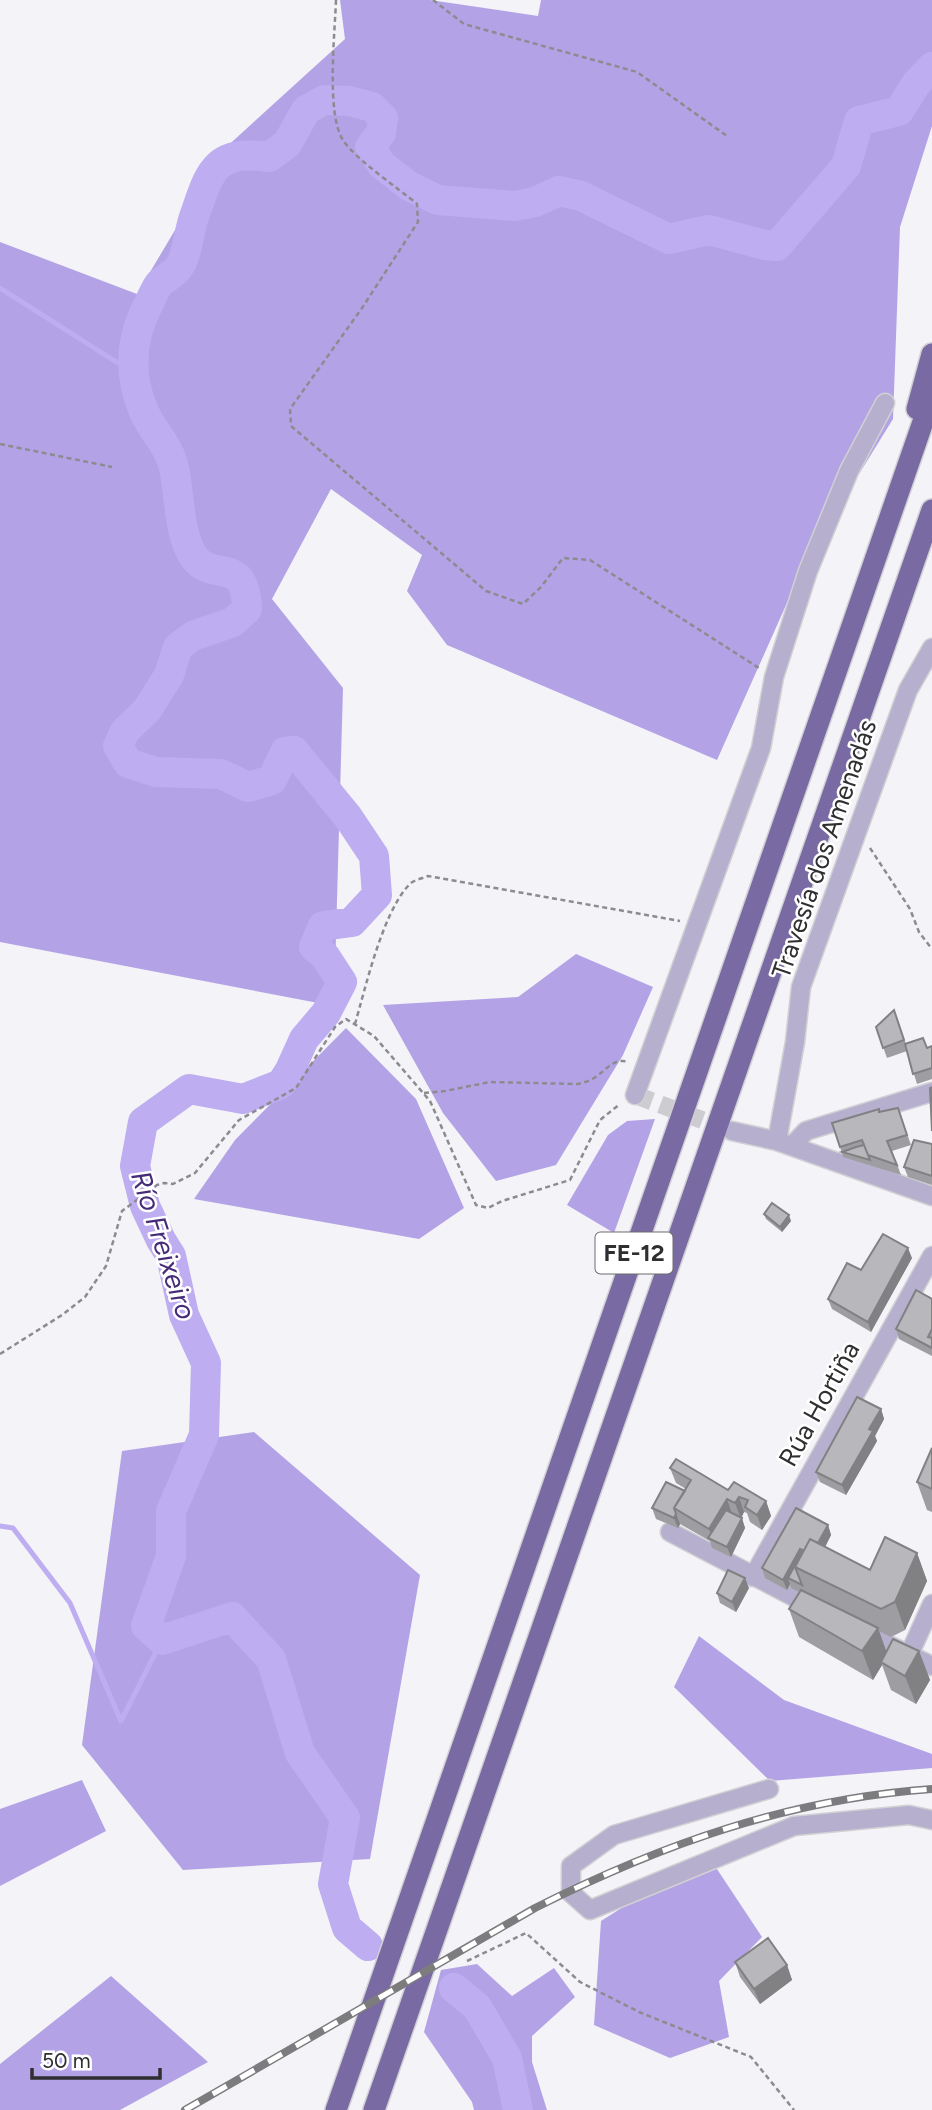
<svg xmlns="http://www.w3.org/2000/svg" width="932" height="2110" font-family="Figtree,sans-serif">
<style>
.forest{fill:#b3a3e6}
.lines{fill:none;stroke-linecap:round;stroke-linejoin:round}
.stream{stroke:#beadf0;stroke-width:5}
.river{stroke:#beadf0;stroke-width:30}
.minor-tunnel{stroke:#cdccd0;stroke-width:18;stroke-dasharray:18 9;stroke-linecap:butt}
.minor-casing{stroke:#d1d0d4;stroke-width:21}
.trunk-casing{stroke:#d1d0d4;stroke-width:24}
.path{stroke:#8c8b8f;stroke-width:2.5;stroke-dasharray:5 3.5;stroke-linecap:butt}
.minor{stroke:#b6afcd;stroke-width:18}
.trunk{stroke:#796aa3;stroke-width:21}
.rail-casing{stroke:#7c7b7e;stroke-width:8}
.rail{stroke:#fff;stroke-width:5;stroke-dasharray:16;stroke-linecap:butt}
.wall{fill:#9e9da1}
.shaded-wall{fill:#818083}
.building{fill:#b8b7bb;stroke:#818083;stroke-width:2}
.labels{text-anchor:middle;stroke-width:5;stroke-linejoin:round;paint-order:stroke}
.shield{fill:#fff;stroke:#6d6d6e;stroke-width:2}
.shield-label{font-size:24px;font-weight:bold;fill:#2f2e30}
.street-label{font-size:26px;fill:#2f2e30;stroke:#fff}
.water-label{font-size:28px;font-style:italic;fill:#462b78;stroke:#fff}
</style>
<rect width="100%" height="100%" fill="#f4f3f8"/>
<path class="forest" d="M340,0h90l108,16 3,-16h391v126l-32,101 -7,192 -86,139 -90,202 -270,-115 -40,-54 15,-36 -91,-66 -59,110 71,89 -9,318 -334,-64v-700l137,52 85,-143 123,-112z
M576,954l77,33 -30,68 -67,110 -60,16 -53,-68 -60,-108 135,-8z
M346,1028l70,71 48,109 -45,31 -225,-40 41,-59z
M655,1119l-41,114 -47,-28 41,-70 19,-14z
M254,1432l166,143 -50,284 -187,11 -101,-125 40,-294z
M699,1636l85,64 148,54v14l-162,13 -96,-94z
M82,1780l24,51 -106,55v-77z
M707,1854l55,83 -43,44 10,56 -59,21 -76,-33 7,-104z
M477,1964l35,32 42,-28 21,29 -43,39v26l15,48h-73l-2,-8 -48,-70 17,-62z
M111,1976l97,86 -88,48h-120v-46z"/>
<g class="lines">
<path class="stream" d="M0,288l132,84
M0,1526l13,2 57,75 51,118 41,-81"/>
<path class="river" d="M368,1946l-21,-18 -14,-44 12,-66 -45,-65 -29,-94 -39,-42 -70,23 -16,-14 25,-70v-45l33,-76 2,-72 -22,-48 -13,-59 -10,-16 -16,-34 -10,-40 8,-44 46,-33 54,10 38,-15 9,-14 14,-31 22,-26 16,-31 -17,-26 -11,-9 9,-21 29,-4 25,-27 -3,-39 -26,-39 -54,-66 -9,1 -13,28 -24,7 -27,-13 -65,-2 -28,-9 -10,-17 7,-15 22,-21 22,-35 9,-28 15,-11 40,-14 14,-13c-2,-56 -34,-25 -53,-52 -16,-22 -14,-66 -21,-93 -7,-24 -22,-33 -30,-55 -15,-36 -12,-72 6,-106 3,-6 6,-14 10,-19 6,-6 15,-10 20,-17 8,-10 10,-37 15,-50 16,-46 20,-68 75,-60l18,-13 19,-34 18,-10 25,1 23,6 11,11 -2,15 -11,14 12,18 27,21 29,14 77,6 20,-4 24,-11 22,5 88,43 40,-9 56,15 12,1 69,-80 13,-45 40,-10 17,-27 16,-17
M454,1988l23,19 30,51 11,52"/>
<path class="minor-tunnel" d="M635,1095l94,35"/>
<g class="minor-casing">
<path id="minor" d="M932,648l-24,42 -107,297 -6,55 -18,99 155,55
M635,1095l126,-347 13,-71 34,-106 41,-100 36,-68
M732,1131l45,10
M793,1145l13,-14 126,-39
M670,1532l145,76
M753,1577l179,-321
M862,1632l70,34
M909,1655l23,-51
M769,1789l-155,46 -43,31v27l19,17 204,-84 115,-11 23,5"/>
</g>
<g class="trunk-casing">
<path id="trunk" d="M917,409l15,-55
M336,2110l596,-1714
M374,2110l558,-1600"/>
</g>
<path class="path" d="M336,0c-1,32 -10,115 7,140 12,19 55,48 74,64l1,18 -56,86 -72,101 1,17 195,165 37,13 18,-17 22,-29 27,2 169,108
M433,0l31,24 173,48 90,64
M0,444l112,23
M870,848l40,61 9,23 13,17
M355,1024c11,-38 27,-109 53,-138 4,-6 13,-7 20,-10l252,45
M424,1093l21,-2 45,-9 87,2c6,-1 12,-3 17,-6 12,-7 19,-21 35,-16
M0,1354l62,-39 23,-18 21,-31 16,-55 35,-26 7,-2 9,1 22,-11 44,-53 57,-32 39,-61 11,-8 28,17 56,65 46,104 12,3 14,-7 68,-21 30,-60 20,-16
M467,1961l59,-28 54,49 59,30 112,45 43,53"/>
<use href="#minor" class="minor"/>
<use href="#trunk" class="trunk"/>
<g class="rail-casing">
<path id="rail" d="M185,2110l350,-202c127,-64 254,-109 397,-119"/>
</g>
<use href="#rail" class="rail"/>
</g>
<path class="wall" d="M894,1010l12,34 21,4 5,-2v33l-15,5 -10,-33 -20,7 -11,-31z
M898,1108l13,37 -19,6 9,24 -58,-18 -3,-10 40,-35z
M932,1144v41l-24,-8 -4,-10z
M764,1214l27,7 -9,11 -16,-13z
M912,1258l-41,74 -39,-23 -4,-10 33,-29z
M932,1299v57l-33,-17 -3,-10z
M881,1409l3,10 -9,17 2,5 -31,54 -26,-13 -4,-10z
M932,1448v64l-5,-2 -10,-28z
M670,1468l58,22 38,11 5,15 -9,14 -12,-8 -3,-9 -3,-1 -3,5 4,11 -14,29 -19,-9 -2,-7 -30,-17 -2,4 -22,-9 -4,-11 33,-17 1,-2 -10,-6z
M828,1525l3,10 -6,12 45,23 47,-17 10,28 -22,49 -14,7 -12,-6 7,21 33,-1 11,29 -14,24 -25,-14 -9,-25 -9,15 -74,-43 -10,-28 10,-17 -8,-4 -1,-4 -3,6 -22,-12 -3,-10z
M749,1588l-13,24 -16,-9 -3,-10z
M735,1962l52,3 5,15 -32,24 -20,-27z"/>
<path class="shaded-wall" d="M789,1215l2,6 -9,11 -2,-5z
M908,1248l4,10 -41,74 -3,-10z
M881,1409l3,10 -9,17 2,5 -31,54 -4,-10 27,-56z
M739,1497l5,15 -3,7 -6,-16z
M727,1499l5,15 -19,26 -4,-11z
M766,1501l5,15 -9,14 -5,-15z
M676,1514l4,10 -2,4 -4,-10z
M742,1518l3,10 -14,29 -4,-10z
M828,1525l3,10 -10,20 -3,-10z
M800,1549l4,10 -9,8 -7,11 2,6 -3,6 -4,-10z
M917,1553l10,28 -22,49 -10,-28z
M745,1578l4,10 -13,24 -4,-10z
M878,1628l10,28 -7,6 1,3 -9,15 -11,-29z
M919,1651l11,29 -14,24 -11,-28z
M787,1965l5,15 -32,24 -6,-15z"/>
<path class="building" d="M894,1010l10,30 -21,8 -7,-21z
M923,1038l4,10 5,-2v22l-19,6 -8,-30z
M932,1087v44l-2,-43z
M898,1108l9,27 -20,6 10,24 -29,-10 -6,-15 -22,7 -8,-24 47,-14v3z
M914,1140l18,4v32l-28,-9z
M864,1145l6,15 -28,-8 14,-5z
M772,1203l17,12 -9,12 -16,-13z
M883,1234l25,14 -40,74 -40,-23 19,-36 14,7z
M916,1290l16,9v30l-4,8 4,1v10l-36,-19z
M857,1397l24,12 -12,20 4,2 -31,54 -26,-13z
M932,1448v41l-15,-7z
M676,1459l52,31 6,-8 32,19 -9,14 -12,-8 3,-7 -9,-3 -4,6 -8,-4 -18,30 -35,-21 17,-28 -21,-12z
M666,1482l19,9 -11,17 2,6 -2,4 -22,-10z
M796,1508l32,17 -10,18 -8,-4 -15,28 7,18 -14,-7 15,-28 -3,-1 -17,31 -21,-12z
M726,1510l16,8 -15,29 -19,-9z
M885,1537l32,16 -22,49 -14,7 -86,-42 15,-28 60,31z
M728,1570l17,8 -13,24 -15,-9z
M801,1590l77,38 -16,23 -73,-42z
M893,1639l26,12 -14,25 -24,-14z
M768,1938l19,27 -33,24 -19,-27z"/>
<g class="labels">
<rect class="shield" x="595.5" y="1232.5" width="77" height="41" rx="5"/>
<g class="shield-label">
<text x="634" y="1261">FE-12</text>
</g>
<g class="street-label">
<text transform="translate(824 849) rotate(-71)" y="9">Travesía dos Amenadás</text>
<text transform="translate(819 1404) rotate(-61)" y="9">Rúa Hortiña</text>
</g>
<g class="water-label">
<text transform="translate(164 1245) rotate(72)" y="10">Río Freixeiro</text>
</g>
</g>
<path d="M32 2068v10h128v-10" fill="none" stroke="#2f2e30" stroke-width="3.5"/>
<text x="42" y="2068" font-size="21" fill="#2f2e30" stroke="#ffffff" stroke-width="5" paint-order="stroke">50 m</text>
</svg>
